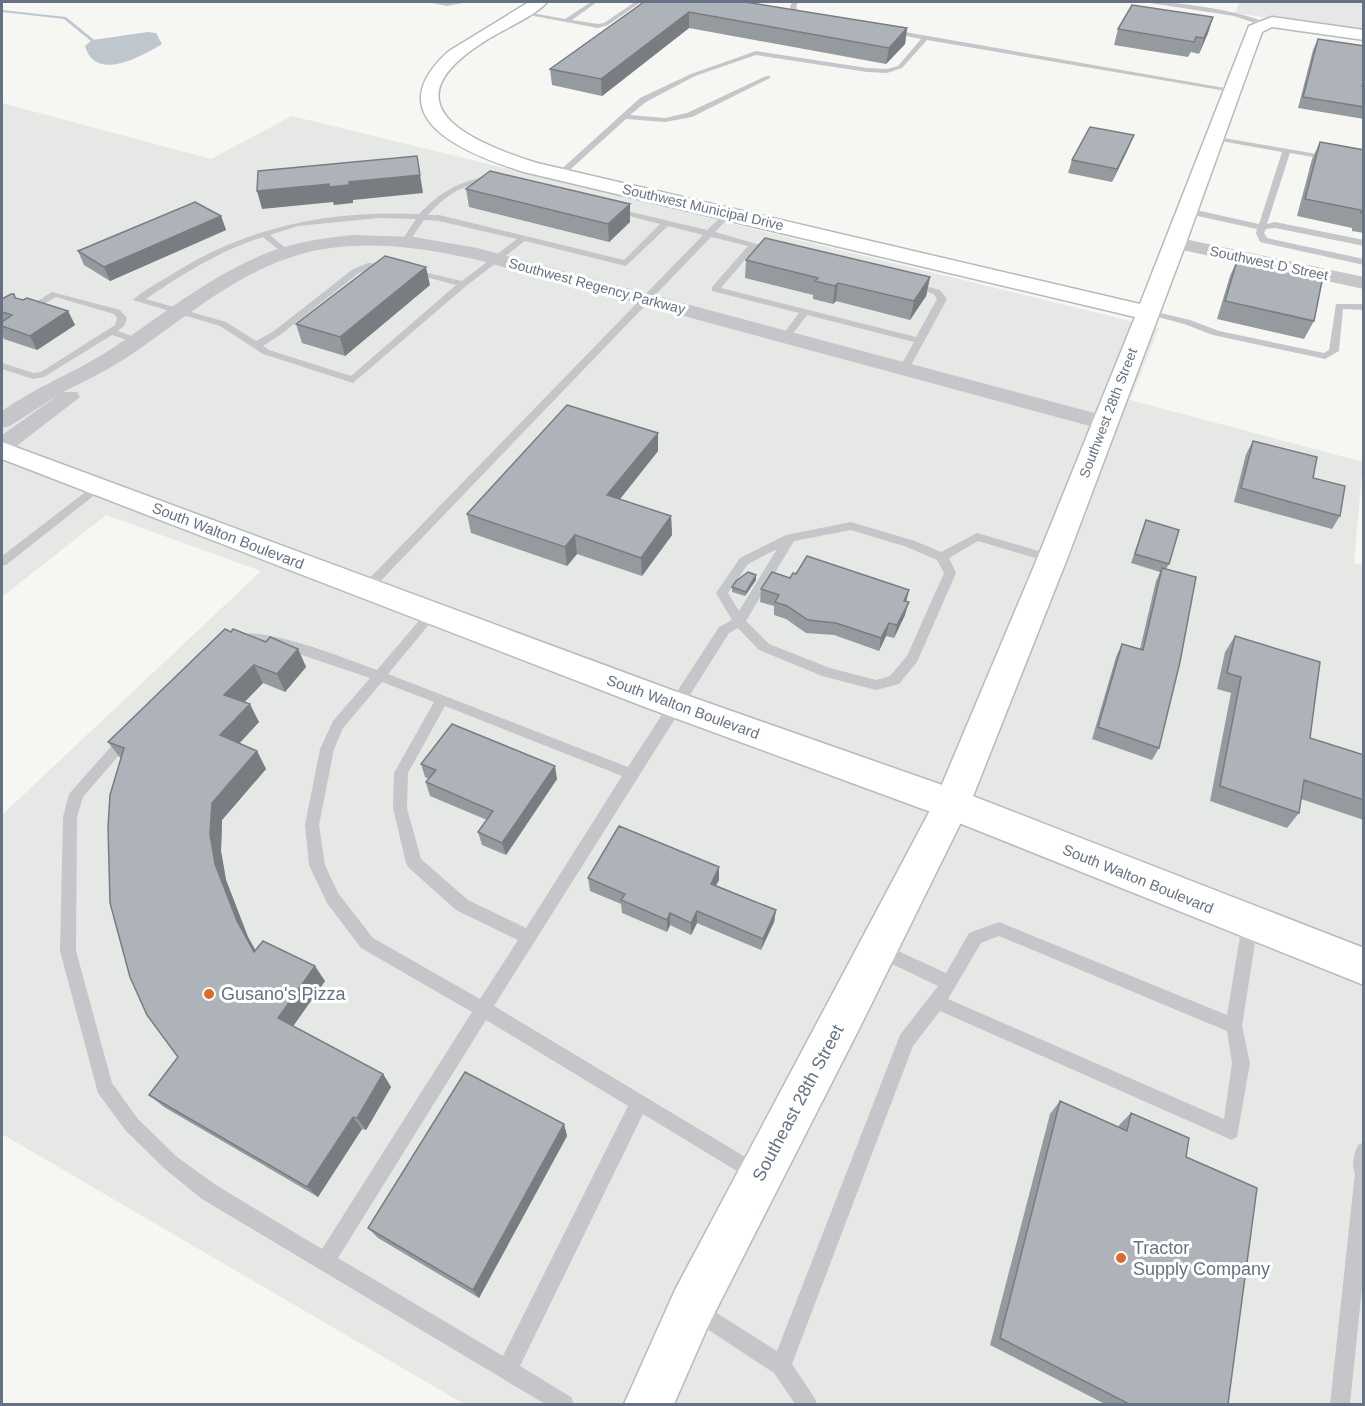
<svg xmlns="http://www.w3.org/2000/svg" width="1365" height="1406" font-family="Arial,sans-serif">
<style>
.built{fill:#e6e8e6}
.water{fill:#bfc7ce}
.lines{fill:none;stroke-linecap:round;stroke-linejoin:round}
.stream{fill:#bfc7ce;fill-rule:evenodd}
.secondary-casing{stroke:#b6b9be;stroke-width:3}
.primary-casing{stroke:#b7b9be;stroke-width:3}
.lane{fill:#c4c6ca;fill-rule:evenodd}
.street{fill:#c4c6ca;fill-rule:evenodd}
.secondary{fill:#fff;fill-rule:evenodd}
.primary{fill:#fff;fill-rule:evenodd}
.wall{fill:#959a9f}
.shaded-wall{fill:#797d82}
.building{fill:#adb3b9;stroke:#797d82;stroke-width:1.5}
.poi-dot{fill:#de6a2b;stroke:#fff;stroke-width:2}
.labels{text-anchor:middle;stroke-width:6;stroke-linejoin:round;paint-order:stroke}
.far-street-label{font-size:14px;fill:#667283;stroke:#fff}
.street-label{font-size:15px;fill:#667283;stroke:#fff}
.near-poi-label{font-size:18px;fill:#667283;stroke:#fff;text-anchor:start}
.near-street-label{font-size:18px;fill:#667283;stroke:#fff}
</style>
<rect width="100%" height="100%" fill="#f6f6f3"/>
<path class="built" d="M1228,2h135v30l-128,-19 4,-10z
M2,103l209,56 81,-43 867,212 -29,72 233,62 -9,101 10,3 -1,838h-899l-462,-270v-319l259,-244 -155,-56 -104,82z"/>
<path class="water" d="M148,32l8,1 6,11c-20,12 -67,39 -77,2l7,-6z"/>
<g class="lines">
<path class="stream" d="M2,10l64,7 28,23 -3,1 -27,-22 -62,-7z"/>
<g class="secondary-casing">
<path id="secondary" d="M529,2h18c-10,13 -47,29 -62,39 -100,63 -18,100 52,122l603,141 109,-278 23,-9 92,13v10l-92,-13 -10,5 -76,211 -119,316 -97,245 -110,223 -151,297 -35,80h-50l51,-114 260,-489 102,-242 98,-242 -611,-145c-57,-18 -150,-54 -75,-121z"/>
</g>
<g class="primary-casing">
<path id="primary" d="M2,442l667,247 296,104 399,155v37l-425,-170 -294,-108 -643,-248z"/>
</g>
<path class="lane" d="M427,2h40l-20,4z
M591,2h6l-25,18 26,4 6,-1 31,-21h6l-33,23 -10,3 -80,-15 3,-2 44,8z
M792,2h6l-2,5 3,6 10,3v2l-15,-3 -4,-8z
M1144,2c24,-2 103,9 123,22l-3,2 -30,-10z
M888,29l348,61 -4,2 -305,-52 -25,28 -15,5 -20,-1 -111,-17 -61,21 -49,26 -16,13 35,3 22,-5 79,-37h4v2l-78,39 -27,5 -39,-3 -63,57 -7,-2 84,-76 51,-24 65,-23 111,17 20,1 11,-3 23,-27 -35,-7z
M1212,136l152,26v4l-74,-13 -23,71 8,-2 89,18v6l-89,-18 -9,1 -2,4 3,5 97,21v6l-104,-23 -4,-9 1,-4 -73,-16v-4l3,-1 72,16 23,-72 -67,-12h-3z
M479,178h16l4,2c-6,4 -15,2 -23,4 -20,4 -35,16 -48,31h11l185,45 36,-36 -50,-13v-4l97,23 22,-20 4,3 -18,19 63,18 -4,3 -19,-5 -34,40 195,49 21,-38 -3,-5 -28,-9v-4l34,9 7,9 -38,70 -1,2h-8l-1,-2 15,-27 -107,-27 -18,24h-6l-2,-2 18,-24 -87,-22v-4l36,-41 -37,-9 -341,355h-8l-2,-3 2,-3 341,-351 -35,-9 -42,40 -101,-25 -59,45 -113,97 -90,-29 -43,-28 -87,-26c11,-10 26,-18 38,-25 76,-49 159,-65 248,-61 18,-19 35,-30 60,-36zM379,218l37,1 -14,21 4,3 3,-1 15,-22 15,1 78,18 -55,42 -55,-13v4l49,13 -105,91 -82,-26 -6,-4 17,-11 79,-62 10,-4 23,-1v-4l-24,-1 -15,6 -79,62 -18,10 -30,-19 -80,-23c37,-25 73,-48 117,-62l23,19 3,-1v-4l-19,-16 28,-9z
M52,292l68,18 7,8 -3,8 -6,5 24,9 -5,3 -25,-8 -68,42 -11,2 -31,-10v-6l32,10 7,-1 74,-47 2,-7 -3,-4 -58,-17 -25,15 -8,-2z
M1336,304h28v6l-21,-1 -4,42 -14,8 -112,-24 -29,-11 -41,-11 5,-3 42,10 29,11 105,22 5,-3z
M97,483l4,1v6l-95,75 -4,1v-10z
M851,522l64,19 26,11 36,-19 79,23 2,3 -6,4 -74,-22 -29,17 7,15 -39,89 -18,22 -23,6 -54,-14 -63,-26 -21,-22 -9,5 -235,373 268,161 3,6 -3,6 -6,3 -6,-3 -107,-65 -123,252 51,31 3,7h-29l-343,-205 -37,-30 -39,-38 -28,-38 -38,-142 3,-134 6,-23 53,-60h10l2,4 -51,59 -6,20 -1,134 36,132 26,36 39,38 39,28 106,64 150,-237 -111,-64 -34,-45 -18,-38 -4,-40 15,-76 13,-28 37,-43 -86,-29 -24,-5 -30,-3 -1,-3 1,-3c34,-10 113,23 147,35l51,-60h8l2,3 -2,3 -48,58 240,93 91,-140 13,-7 -16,-27 24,-35 46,-23zM851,530l56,17 30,13 7,13 -37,83 -17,20 -14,4 -46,-12 -61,-24 -23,-23 48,-80zM777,549l-38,62 -11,-18 20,-29zM382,682l52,20 -40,71 -1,35 13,55 3,5 47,42 62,30 -38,59 -107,-61 -35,-45 -13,-28 -6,-40 15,-76 9,-21zM445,706l177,70 -96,152 -58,-28 -47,-41 -14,-51 1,-35zM486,1020l142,86 -125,250 -165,-98z
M1250,917l6,2 2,5 -16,102 8,37 -13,74 -6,3 -6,-3 -285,-126 -27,35 -121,318 22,33 3,7h-22l-21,-31 -85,-56 -3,-7 3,-7 7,-3 81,51 123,-316 38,-49 -65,-31 -2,-5 2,-5 6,-2 6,2 61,28 23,-40 30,-11 228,93 15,-91 2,-5zM999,936l228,95 5,32 -8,56 -276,-120 33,-56z
M1364,1142v127l-14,135h-20l25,-231c-4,-8 -1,-20 3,-28z"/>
<path class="street" d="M353,235l61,2 63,11 636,170 3,5 -3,5 -8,2 -8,-2 -623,-169c-57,-12 -118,-21 -176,-4 -65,19 -119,68 -175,105 -19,12 -40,22 -60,32h14l3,5 -70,54 -8,2v-18l58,-41 -50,32 -8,2v-17c32,-23 69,-37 103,-58 50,-32 96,-71 150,-95 31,-14 65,-20 98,-23z
M1175,237l189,40v12l-196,-42 -2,-4 2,-4z"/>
<use href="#secondary" class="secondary"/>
<use href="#primary" class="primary"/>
</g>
<path class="wall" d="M644,2l263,26 -2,16 -19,20 -197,-36 -87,68 -50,-11 -2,-16z
M1213,17l-5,16 -9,21 -8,-2 -3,5 -74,-12 4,-16z
M1318,39l46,47v33l-66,-11 15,-58z
M1320,142l44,8v83l-12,-2v-3l-55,-12 15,-57z
M1129,147l-17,35 -44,-9 4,-13z
M466,189l164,15v18l-21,20 -140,-35z
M221,216l5,14 -116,51 -26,-16 -6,-14z
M1238,258l76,63 -10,18 -87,-20 13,-43z
M746,260l184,17 -4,19 -16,24 -74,-19 -3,3 -20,-5v-4l-68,-17z
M430,285l-85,71 -43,-13 -6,-19z
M14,294l2,5 52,12 7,14 -38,25 -33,-11 -2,-6v-34z
M658,433v18l-38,48 51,17 1,19 -30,41 -65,-22 -10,12 -96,-33 -4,-19z
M1253,441l60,37 27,38 -8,13 -98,-27 12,-48z
M1146,520l23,44 -3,5 -7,179 -7,12 -60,-21 24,-82 6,-13 18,5 16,-68 4,-9 -29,-9 11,-33z
M756,575v5l-11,16 -13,-4v-5z
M790,578l116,24 -1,13 -11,23 -8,-2 -7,15 -45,-16 -28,-2 -20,-14 -12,-4v-9l-14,-4 1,-13z
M231,632l35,10 32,7 8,18 -21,25 -22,-9 -19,19 15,20 -20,22 18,7 9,18 -44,51 -1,31 5,29 22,57 7,13 70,31 -32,45 90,48 8,13 -25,43 -4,-1 -44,68 -154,-90 -15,-12 29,-38 -57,-298 -13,-17z
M1235,636l75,102 54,17v65l-63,-21 -2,14 -12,15 -77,-27 21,-108 -14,-4 8,-37z
M421,764l136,15 -51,76 -24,-10 -4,-13 9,-12 -57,-24 -4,-13 3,-4 -4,-2z
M588,878l131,2 -3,5 60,25 -2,12 -13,28 -64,-27 -6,12 -21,-10 -3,7 -45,-19 -1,-9 -31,-13z
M1060,1101l59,26v-2l12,-12 55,44 42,247h-123l-115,-59 60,-231z
M564,1124l3,12 -88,162 -101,-60 -10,-10z"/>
<path class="shaded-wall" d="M689,12v16l-87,68 -1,-17z
M1213,17l-5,16 -9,21 5,-16z
M907,28l-2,16 -19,20 3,-16z
M1134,135l-5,12 -17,35 5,-13z
M417,156l6,37 -70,7v3l-19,2 -1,-3 -71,7 -5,-18 92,-9z
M630,204v18l-21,20 -1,-18z
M221,216l5,14 -116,51 -6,-14z
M426,267l4,18 -85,71 -5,-19z
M930,277l-4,19 -16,24 4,-19z
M838,283l-2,18 -3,3 2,-18z
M68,311l7,14 -38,25 -7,-14z
M658,433v18l-50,63 -1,-19z
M671,516l1,19 -30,41 -1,-18z
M575,535l2,19 -10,12 -2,-19z
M756,575v5l-11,16 1,-4z
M909,590l-3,13 -2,-2z
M909,602l-4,13 -11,23 3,-13z
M889,623l-3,13 -7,15 2,-13z
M298,649l8,18 -21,25 -8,-18z
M254,665l9,18 -29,30 -10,-18z
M250,704l9,18 -29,31 -10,-18z
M257,751l9,18 -44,51 -1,31 5,29 22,57 17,30 -11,-15 -17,-31 -22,-57 -5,-30 2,-31z
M555,766l2,13 -51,76 -4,-12z
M719,867v13l-9,16 1,-12z
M776,910l-2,12 -13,28 2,-11z
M697,911v12l-6,12v-12z
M670,913v12l-3,7v-12z
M315,966l10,15 -36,51 -11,-14z
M383,1074l8,13 -25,43 -9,-12z
M353,1117l9,12 -44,68 -11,-10z
M564,1124l3,12 -88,162 -6,-8z"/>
<path class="building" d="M644,2h101l162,26 -18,20 -200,-36 -88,67 -51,-10z
M1132,5l81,12 -9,21 -8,-1 -2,5 -76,-13z
M1318,39l46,7v36l-2,4h2v21l-61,-10z
M1090,127l44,8 -17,34 -45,-9z
M1320,142l44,8v63h-3v-3l-56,-11z
M417,156l3,19 -71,7v3l-20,2v-3l-72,7 1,-20z
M490,171l140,33 -22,20 -142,-35z
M195,202l26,14 -117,51 -26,-16z
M765,238l165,39 -16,24 -76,-18 -3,3 -20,-5 3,-3 -72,-18z
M385,256l41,11 -86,70 -44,-13z
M1238,258l85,18 -9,45 -89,-20z
M11,294h3l1,4 8,2 4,-2 41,13 -38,25 -28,-10v-4l10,-7 -10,-3v-13z
M567,405l91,28 -51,62 64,21 -30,42 -66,-23 -10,12 -98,-33z
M1253,441l64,16 -4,21 32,8 -5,30 -99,-28z
M1146,520l33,10 -10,34 -34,-10z
M807,556l102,34 -5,11 5,1 -12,23 -8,-2 -8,15 -45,-15 -28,-3 -21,-14 -12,-4 4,-7 -18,-6 11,-17 18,6 3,-5 3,1z
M1162,568l34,9 -16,85 -21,86 -61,-21 24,-83 21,6z
M748,572l8,3 -10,17 -14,-5 4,-6z
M225,629l6,3 2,-3 33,13 4,-5 28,12 -21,25 -23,-9 -30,30 26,9 -30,31 37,16 -45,52 -2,31 5,30 22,57 17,31 9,-11 52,25 -37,52 105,56 -26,44 -4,-1 -46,70 -158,-92 29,-38 -31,-42 -17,-38 -20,-74 -2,-76 2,-32 14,-47 -16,-6z
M1235,636l85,26 -10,76 54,17v45l-60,-20 -5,33 -79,-27 21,-109 -14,-4z
M452,724l103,42 -53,77 -24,-11 15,-21 -67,-29 10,-12 -15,-6z
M619,826l100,41 -8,17 65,26 -13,29 -66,-28 -6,12 -21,-10 -3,7 -46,-20 4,-6 -37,-16z
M465,1072l99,52 -91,166 -105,-62z
M1060,1101l67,30 4,-18 58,25 -3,19 71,31 -29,216h-99l-129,-66z"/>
<g class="poi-dot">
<circle cx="209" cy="994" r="6"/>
<circle cx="1121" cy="1258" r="6"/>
</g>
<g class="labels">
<g class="far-street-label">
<text transform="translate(703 207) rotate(13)" y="5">Southwest Municipal Drive</text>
<text transform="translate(1269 263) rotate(12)" y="5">Southwest D Street</text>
<text transform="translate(597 286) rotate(15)" y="5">Southwest Regency Parkway</text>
<text transform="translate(1108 413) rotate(-69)" y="5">Southwest 28th Street</text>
</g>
<g class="street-label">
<text transform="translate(228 536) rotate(21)" y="5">South Walton Boulevard</text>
<text transform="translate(683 707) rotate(20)" y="5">South Walton Boulevard</text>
<text transform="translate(1138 879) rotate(22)" y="5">South Walton Boulevard</text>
</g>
<g class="near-poi-label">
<text x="221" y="1000">Gusano's Pizza</text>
<text x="1133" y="1254">Tractor<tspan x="1133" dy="21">Supply Company</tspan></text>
</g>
<g class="near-street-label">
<text transform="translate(798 1103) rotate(-62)" y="6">Southeast 28th Street</text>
</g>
</g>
<rect width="1365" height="1406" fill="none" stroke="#667283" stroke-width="6"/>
</svg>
